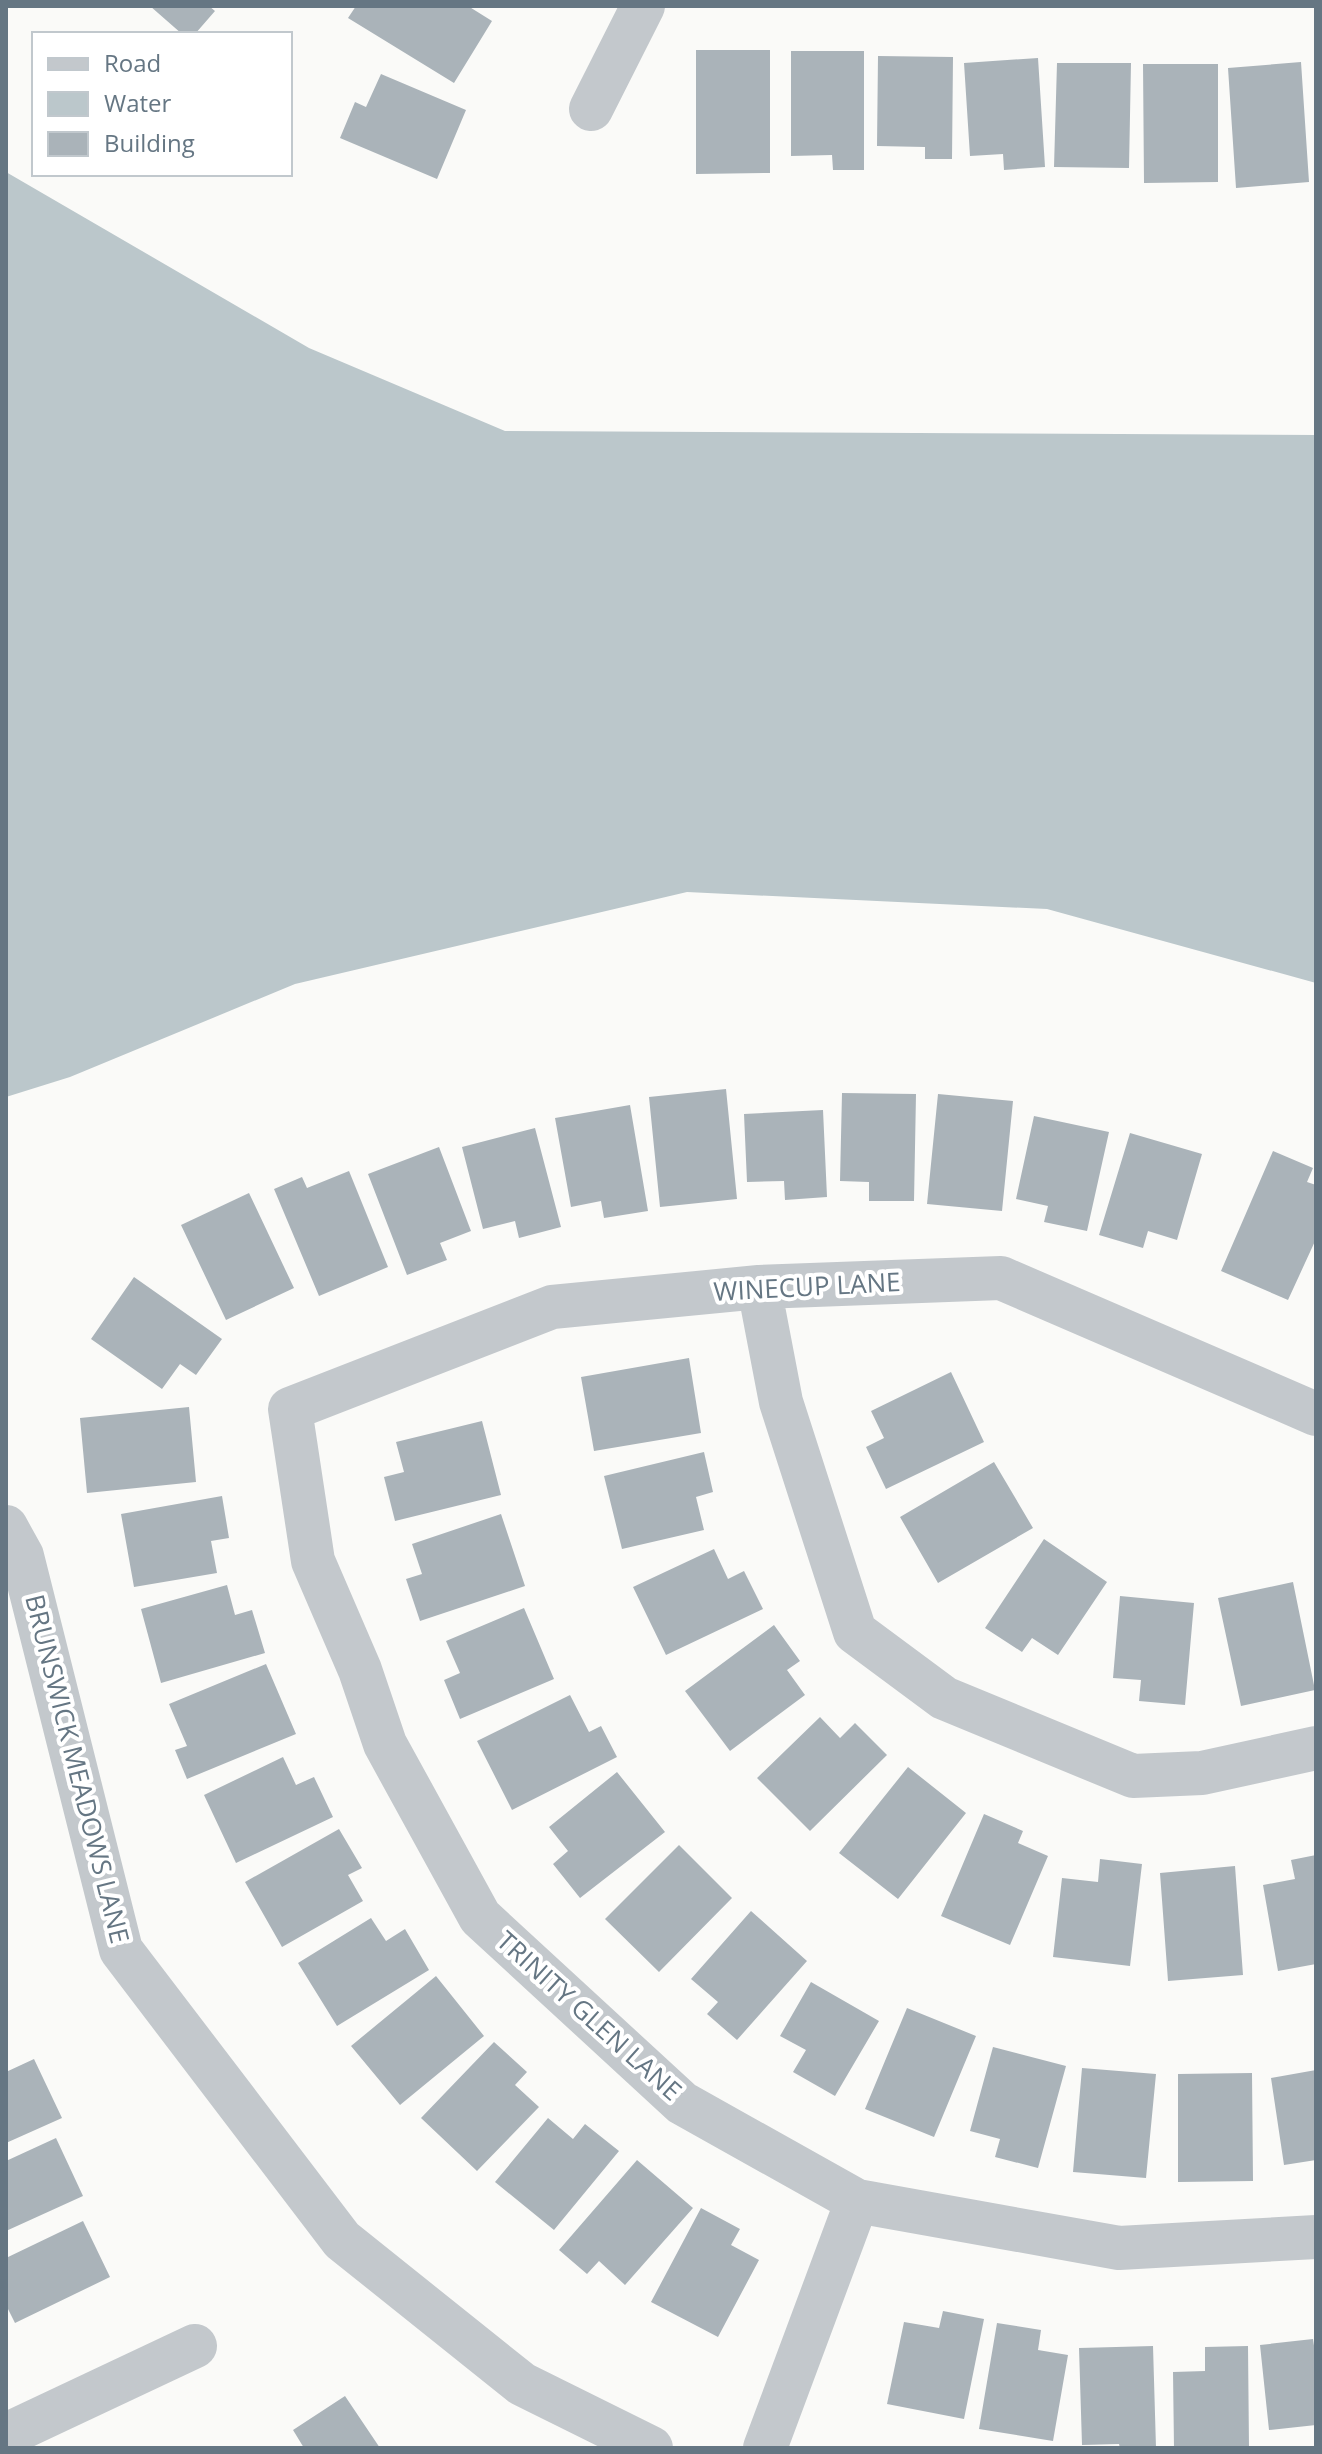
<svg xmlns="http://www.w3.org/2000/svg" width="1322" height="2454" font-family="'Open Sans',sans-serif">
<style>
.water{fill:#bbc7cb}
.building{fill:#aab3b9}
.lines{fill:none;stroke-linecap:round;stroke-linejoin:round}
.minor{stroke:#c3c8cc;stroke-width:44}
.labels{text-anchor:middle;stroke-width:8;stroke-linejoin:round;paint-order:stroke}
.street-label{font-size:26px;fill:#657683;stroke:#fff}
</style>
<rect width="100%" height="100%" fill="#fafaf8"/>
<path class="water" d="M6,172l303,176 196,83 811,4v548l-269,-74 -360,-17 -392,92 -225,93 -64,20z"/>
<path class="building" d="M150,6h59l6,5 -20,23h-13z
M356,6h112l24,15 -38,62 -106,-65z
M696,50h74v123l-74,1z
M791,51h73v119h-31l-1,-15 -41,1z
M878,56l75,1 -1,102h-27v-12l-48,-1z
M1038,58l7,109 -41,3 -1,-16 -33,2 -6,-93z
M1301,62l8,120 -73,6 -8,-120z
M1057,63h74l-2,105 -75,-1z
M1143,64h75v118l-74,1z
M381,74l85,36 -29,69 -97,-41 15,-36 11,5z
M726,1089l11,110 -77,8 -11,-110z
M842,1093l74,1 -2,107h-45v-19l-29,-1z
M938,1094l75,7 -11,110 -75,-7z
M630,1105l18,106 -44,7 -3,-17 -30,6 -16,-89z
M823,1110l4,87 -42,3 -1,-19 -37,1 -3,-68z
M1034,1116l75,16 -22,99 -43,-9 4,-16 -32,-7z
M535,1128l26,99 -42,11 -4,-17 -32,8 -21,-82z
M1130,1133l72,21 -25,86 -29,-9 -5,17 -44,-13z
M439,1147l32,84 -31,12 7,17 -40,15 -39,-101z
M1273,1151l40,17 -6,14 9,3v54l-28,61 -67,-29z
M349,1171l39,96 -69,29 -45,-107 28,-12 5,11z
M249,1193l45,95 -68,32 -45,-95z
M134,1277l88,62 -26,36 -16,-11 -18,25 -71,-50z
M689,1358l12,75 -107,18 -13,-74z
M951,1372l33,70 -98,47 -20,-42 18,-9 -13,-27z
M189,1407l7,75 -109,11 -7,-75z
M482,1421l19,74 -106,26 -11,-44 20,-5 -8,-30z
M704,1452l9,40 -17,5 8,33 -82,19 -18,-73z
M994,1462l39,66 -95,55 -38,-66z
M222,1496l7,42 -18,3 6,32 -83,14 -13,-73z
M501,1514l24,72 -105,35 -14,-42 16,-5 -10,-30z
M1044,1539l63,43 -49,73 -26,-17 -10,14 -37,-24z
M714,1549l14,30 16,-8 19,38 -97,46 -33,-68z
M1293,1582l22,108 -74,16 -23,-108z
M227,1585l8,30 17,-5 13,43 -104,30 -20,-74z
M1120,1596l74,7 -9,102 -46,-4 2,-21 -28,-2z
M524,1608l30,71 -94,40 -16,-39 16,-7 -14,-32z
M774,1625l26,36 -13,9 18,25 -75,56 -45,-60z
M266,1664l30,70 -109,45 -12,-29 12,-4 -18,-42z
M570,1695l19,37 12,-6 16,31 -105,53 -35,-69z
M820,1717l20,21 15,-15 32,32 -77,76 -53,-53z
M283,1757l13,28 18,-8 19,40 -97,46 -32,-68z
M908,1767l58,46 -68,86 -59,-46z
M617,1772l48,60 -85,66 -27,-34 15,-13 -19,-24z
M984,1814l39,17 -5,12 30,13 -38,89 -69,-29z
M339,1829l23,39 -14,7 15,26 -81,46 -37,-65z
M679,1845l53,53 -73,74 -54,-53z
M1316,1855v109l-38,7 -15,-86 32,-6 -4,-19z
M1100,1859l42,5 -12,102 -77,-9 9,-79 36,4z
M1235,1866l8,109 -75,6 -8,-108z
M751,1911l56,50 -70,79 -30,-26 11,-12 -27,-23z
M371,1918l15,23 19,-12 24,41 -92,56 -39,-63z
M436,1976l48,60 -84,69 -49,-59z
M811,1982l68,39 -44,75 -42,-24 13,-22 -26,-14z
M907,2008l69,28 -42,101 -69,-28z
M494,2042l33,30 -12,13 24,22 -62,64 -56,-53z
M993,2047l73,19 -28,102 -43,-11 5,-18 -30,-8z
M34,2059l28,59 -56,25v-71z
M1082,2068l74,6 -10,104 -73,-6z
M1316,2070v90l-32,5 -13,-87z
M1252,2073l1,108 -75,1v-108z
M548,2118l25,21 12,-15 34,27 -65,79 -59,-48z
M56,2138l27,58 -77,35v-70z
M637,2160l56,48 -68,77 -26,-24 -12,13 -28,-24z
M701,2208l39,21 -9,16 28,15 -41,77 -67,-35z
M83,2221l27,56 -95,46 -9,-18v-47z
M943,2311l41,8 -20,100 -77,-15 17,-82 35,6z
M997,2323l44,7 -3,20 30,5 -15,86 -74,-12z
M1313,2339l3,20v66l-47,5 -9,-85z
M1153,2346l3,102h-36l-1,-4 -37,1 -3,-97z
M1248,2346l1,102h-75l-1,-76 32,-1v-24z
M345,2396l35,52h-76l-11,-18z"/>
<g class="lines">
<path class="minor" d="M591,109l52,-103
M759,1287l22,115 74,230 89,66 189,78 69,-3 114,-25
M1316,1414l-315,-136 -242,9 -207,20 -262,102 23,152 47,109 25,74 95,173 202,186 175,98 262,47 197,-11
M6,1527l16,29 99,394 221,290 180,144 129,64
M6,2435l189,-89
M765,2448l92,-247"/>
</g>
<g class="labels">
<g class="street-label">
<text transform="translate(807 1287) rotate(-3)" y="9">WINECUP LANE</text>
<text transform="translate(77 1769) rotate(76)" y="9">BRUNSWICK MEADOWS LANE</text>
<text transform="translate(589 2016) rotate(42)" y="9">TRINITY GLEN LANE</text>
</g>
</g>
<rect width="1322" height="2454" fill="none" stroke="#657683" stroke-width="16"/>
<rect x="32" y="32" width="260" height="144" fill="#ffffff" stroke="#c1c8cd" stroke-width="2"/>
<rect x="48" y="58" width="40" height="12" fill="#c3c8cc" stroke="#c1c8cd" stroke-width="2"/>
<text x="104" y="72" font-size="24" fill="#657683">Road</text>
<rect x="48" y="92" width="40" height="24" fill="#bbc7cb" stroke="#c1c8cd" stroke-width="2"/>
<text x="104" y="112" font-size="24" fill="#657683">Water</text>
<rect x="48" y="132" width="40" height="24" fill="#aab3b9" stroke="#c1c8cd" stroke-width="2"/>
<text x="104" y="152" font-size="24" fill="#657683">Building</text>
</svg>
